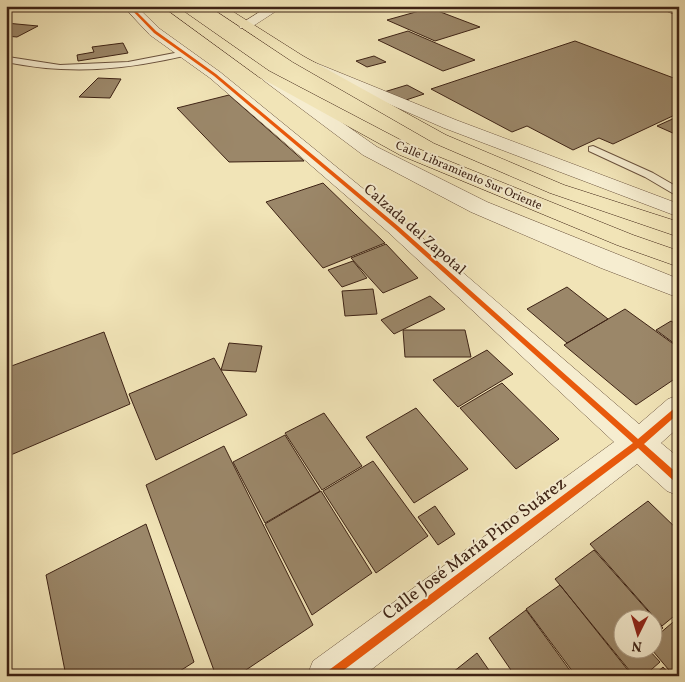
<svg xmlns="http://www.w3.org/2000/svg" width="685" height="682" font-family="Vollkorn,serif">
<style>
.building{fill:#9b8769;stroke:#3e2315}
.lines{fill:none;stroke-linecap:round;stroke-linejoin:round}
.service-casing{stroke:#6b533e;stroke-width:2}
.minor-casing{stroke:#6b533e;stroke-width:1}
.tertiary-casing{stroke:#6b533e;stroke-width:1}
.primary-casing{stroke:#3e2315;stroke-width:1}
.service{fill:#f6edd0;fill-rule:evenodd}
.minor{fill:#f6edd0;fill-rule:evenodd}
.tertiary{fill:#f6edd0;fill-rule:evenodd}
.primary{fill:#f1e4b7;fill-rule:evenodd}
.cycleway-casing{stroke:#f6edd0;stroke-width:3}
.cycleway{fill:#e8590c;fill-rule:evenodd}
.labels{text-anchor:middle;stroke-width:4;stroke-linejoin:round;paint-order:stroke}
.far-street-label{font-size:12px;fill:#3e2315;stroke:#f6edd0}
.street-label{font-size:15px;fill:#3e2315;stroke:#f6edd0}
.near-street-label{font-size:18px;fill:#3e2315;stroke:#f6edd0}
</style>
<rect width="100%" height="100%" fill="#f1e4b7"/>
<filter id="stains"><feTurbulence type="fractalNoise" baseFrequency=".004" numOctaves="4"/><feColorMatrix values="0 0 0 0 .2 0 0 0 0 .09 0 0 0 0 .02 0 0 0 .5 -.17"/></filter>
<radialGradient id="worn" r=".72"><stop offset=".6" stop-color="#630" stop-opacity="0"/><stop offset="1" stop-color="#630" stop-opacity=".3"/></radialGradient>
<path class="building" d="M430,8l50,19 -45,14 -48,-21z
M6,23l32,3 -21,11 -11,-1z
M408,31l67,29 -32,11 -65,-31z
M575,41l104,39v33l-66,31 -14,-6 -26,12 -46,-24 -15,6 -81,-43z
M123,43l5,10 -50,8 -1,-6 17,-3 -2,-5z
M374,56l12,6 -19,5 -11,-6z
M98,78l23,1 -11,19 -31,-1z
M407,85l17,9 -24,8 -16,-10z
M229,95l75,66 -75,1 -52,-54z
M679,116v15l-4,3 -18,-8z
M323,183l62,60 -62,25 -57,-66z
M386,244l32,34 -35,15 -32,-35z
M353,261l14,17 -25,9 -14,-17z
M567,287l41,32 -41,24 -40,-34z
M373,289l4,25 -32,2 -3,-25z
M430,296l15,13 -51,25 -13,-14z
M625,309l54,39v28l-43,29 -72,-60z
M671,321l8,5v21l-23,-17z
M403,330h62l6,27h-66z
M104,332l26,72 -124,53v-89z
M229,343l33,3 -6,26 -35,-2z
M487,350l26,24 -55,33 -25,-27z
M214,358l33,57 -91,45 -27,-66z
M502,383l57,56 -43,30 -56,-61z
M416,408l52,61 -54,34 -48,-66z
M324,413l38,53 -40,24 -37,-57z
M285,435l35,56 -55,32 -32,-61z
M224,446l89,179 -76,51h-21l-70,-191z
M373,461l55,75 -52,37 -53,-82z
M321,491l51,82 -60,42 -47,-91z
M648,501l31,30v81l-17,14 -72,-82z
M435,506l20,28 -17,11 -20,-28z
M146,524l48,138 -22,14h-106l-20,-101z
M594,550l69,78 -11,8v-16h-30v30h27l11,12 -16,14h-10l-79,-97z
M560,585l71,89 -1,2h-54l-50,-67z
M526,610l48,66h-59l-26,-38z
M679,617v59h-5l-22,-26v-10z
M477,653l16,23h-45z
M663,667l8,9h-18z"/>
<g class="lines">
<g class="service-casing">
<path id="service" d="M185,51l4,2 -1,2c-63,15 -118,20 -182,7l2,-5 52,8 68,-3z
M593,146l60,27 26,15v9l-34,-20 -56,-26v-4z"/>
</g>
<g class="minor-casing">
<path id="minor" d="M123,6h13l24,23 60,43 184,150 235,202 29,-25 11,-4v32l-18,16 18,15v38l-12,-5 -30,-27 -274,212h-56l6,-15 301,-219 -226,-210 -178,-154 -60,-43z
M269,6h15l-34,22h-10l-1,-3z"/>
</g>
<g class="tertiary-casing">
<path id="tertiary" d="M311,61l145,59 223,84v13l-235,-89 -138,-60 -2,-3 2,-3z
M268,72l5,2 104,73 110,55 192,77v19l-78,-30 -130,-56 -108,-57 -100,-75 -3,-3 3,-3z"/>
</g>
<g class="primary-casing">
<path id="primary" d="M162,6h14l93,65 145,76 219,88 46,16v16l-62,-22 -217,-90 -141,-78z
M209,6h15l79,50 143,79 118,50 115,37v15l-129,-44 -116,-50 -141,-81z
M659,6l20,2v8l-18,-7z"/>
</g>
<use href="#service" class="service"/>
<use href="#minor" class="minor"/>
<use href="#tertiary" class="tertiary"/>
<use href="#primary" class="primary"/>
<g class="cycleway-casing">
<path id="cycleway" d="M128,6h3l25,25 60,43 182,152 240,213 39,-33 2,-1v8l-35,31 35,31v9l-3,-1 -38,-35 -302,228h-13l2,-3 308,-230 -239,-215 -180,-152 -60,-43z"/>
</g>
<use href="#cycleway" class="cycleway"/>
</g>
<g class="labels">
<g class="far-street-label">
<text transform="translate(469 175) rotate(23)" y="4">Calle Libramiento Sur Oriente</text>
</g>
<g class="street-label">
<text transform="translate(415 229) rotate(41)" y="5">Calzada del Zapotal</text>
</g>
<g class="near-street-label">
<text transform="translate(474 548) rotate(-37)" y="6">Calle José María Pino Suárez</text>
</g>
</g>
<rect width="685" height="682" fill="none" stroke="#f1e4b7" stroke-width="25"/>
<rect x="8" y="8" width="670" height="667" fill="none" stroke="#3e2315" stroke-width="2.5"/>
<rect x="12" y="12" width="660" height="657" fill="none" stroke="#3e2315"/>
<g transform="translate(638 634) rotate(185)"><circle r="24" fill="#f6edd0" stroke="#ac9c85"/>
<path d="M0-4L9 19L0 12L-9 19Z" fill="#8f2418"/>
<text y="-8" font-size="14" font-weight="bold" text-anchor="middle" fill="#3e2315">N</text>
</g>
<rect width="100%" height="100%" filter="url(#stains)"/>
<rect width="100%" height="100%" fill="url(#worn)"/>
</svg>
